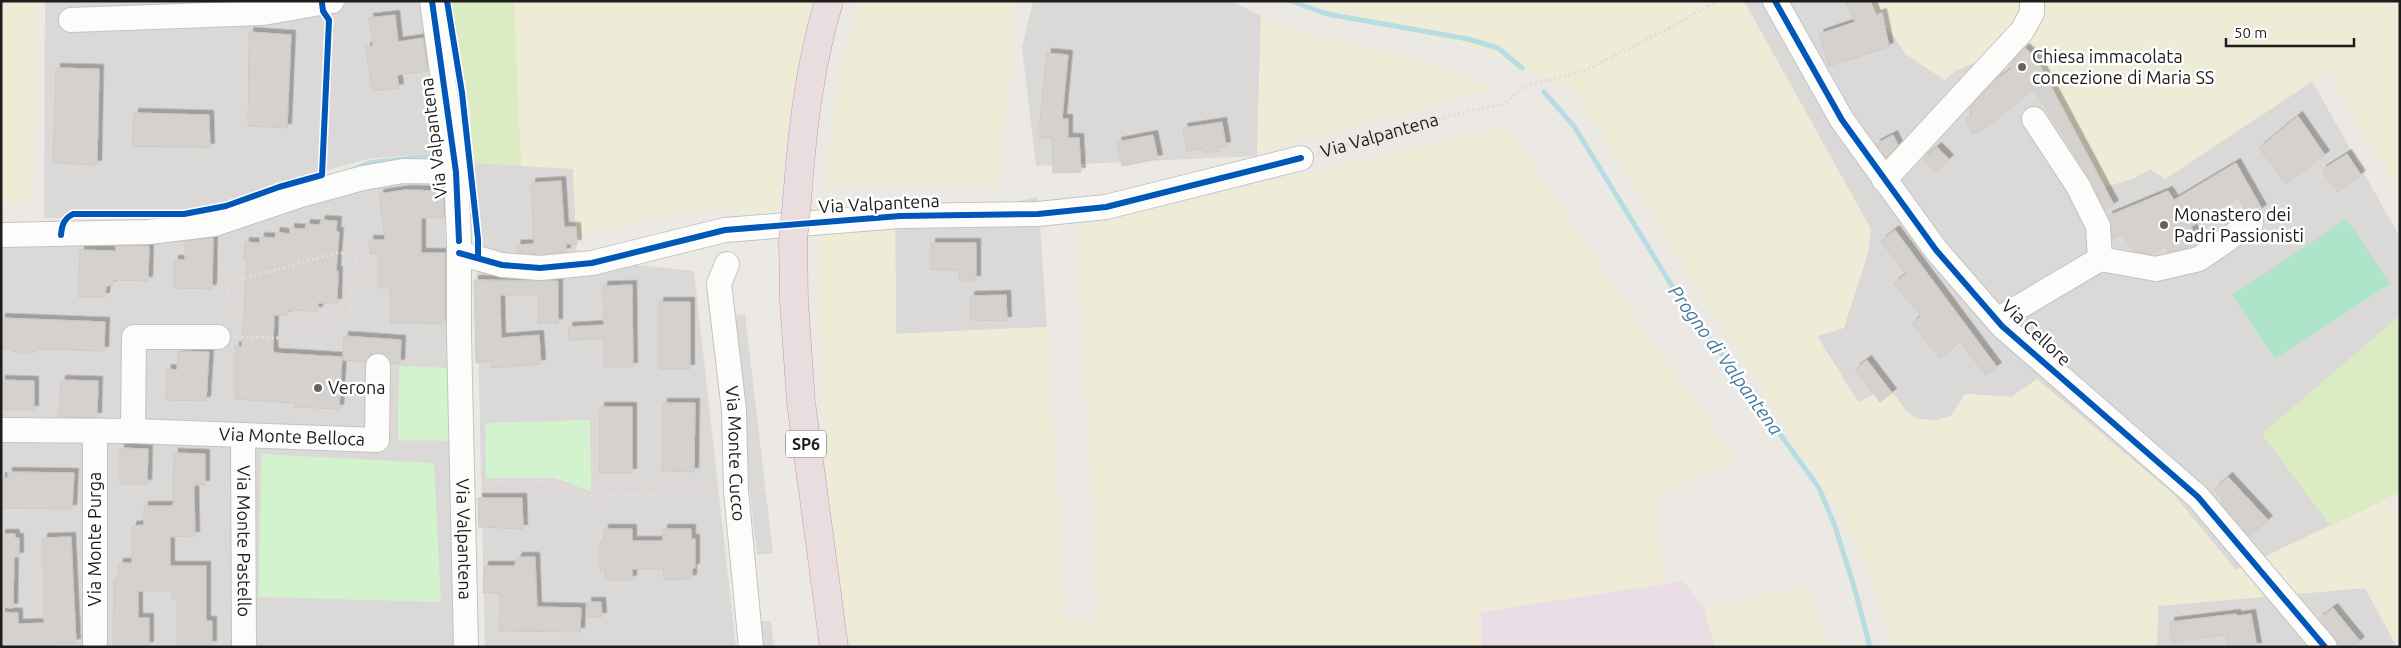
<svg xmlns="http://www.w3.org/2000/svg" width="2401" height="648" font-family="Ubuntu,sans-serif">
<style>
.residential{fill:#dbd9d7}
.industrial{fill:#eadde6}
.farmland{fill:#eeecd7}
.grass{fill:#dbebc2}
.park{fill:#d2f3ce}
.pitch{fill:#aee5ca}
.parking{fill:#dad9d7}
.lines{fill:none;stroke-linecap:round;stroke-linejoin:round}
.stream{stroke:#b7dce1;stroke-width:5}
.building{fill:#d4d1ce;stroke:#cfcac6;filter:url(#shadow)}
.minor-casing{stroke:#c4c3c1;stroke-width:26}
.highway-casing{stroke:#c39ba9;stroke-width:29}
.path{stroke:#ebd8d7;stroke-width:3;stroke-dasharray:2.5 2.5;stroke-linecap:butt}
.minor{stroke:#fcfcfb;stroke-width:24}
.highway{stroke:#eadde0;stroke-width:28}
.highway-bridge-casing{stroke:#c39ba9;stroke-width:29;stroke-linecap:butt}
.highway-bridge{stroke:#eadde0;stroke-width:28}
.cycleway-casing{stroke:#fff;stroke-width:9}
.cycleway{stroke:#0057b8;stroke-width:6}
.poi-dot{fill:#656463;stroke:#fff;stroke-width:2}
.labels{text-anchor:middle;stroke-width:5;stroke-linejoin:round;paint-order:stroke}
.shield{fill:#fff;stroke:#616161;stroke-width:1}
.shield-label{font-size:16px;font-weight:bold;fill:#1d1d1d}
.poi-label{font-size:18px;fill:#1d1d1d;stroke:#fff;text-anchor:start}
.street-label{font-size:18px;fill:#1d1d1d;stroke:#fff}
.water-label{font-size:19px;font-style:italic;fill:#4078a1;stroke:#fff}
</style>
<defs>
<filter id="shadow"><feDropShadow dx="4.5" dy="-4.5" stdDeviation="0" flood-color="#0004"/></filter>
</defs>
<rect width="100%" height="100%" fill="#ece9e5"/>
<path class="residential" d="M45,1h375l20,110 3,41 -75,7 -43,12 -110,47h-171z
M1033,1h199l29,15 -4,140 -221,10 -14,-118z
M1744,1h124l7,14 18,20 13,19 39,26 10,-9 34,-15 34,-44 13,19 -13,9 16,13v11l96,114 15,-10 15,11 147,-98 88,156v79l-137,118 68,92 -95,44 -64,-77 -161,-96 -46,-3 -14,22 -15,4 -19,-1 -11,-8 -12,-17 -36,8 -41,-66z
M474,163l99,5 4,91 117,12 42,376h-251z
M444,178l11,469h-454v-403l63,-3 308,-56z
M1038,197l9,130 -151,7 -1,-109z
M2365,588l31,57h4v2h-243l1,-41z"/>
<path class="industrial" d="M1683,581l21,27 11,39h-233l-2,-35z"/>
<path class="farmland" d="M1,1h39l-8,202 -31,-1z
M514,1h300l-22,96 -14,117 -83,-4 -119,25 -3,-66 -52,-3z
M860,1h156l-8,99 -10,83 -175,5 17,-117z
M1296,1h448l127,228 -3,24 -24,75 -27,8 41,66 25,-12 11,4 12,17 11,8 19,1 15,-4 14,-22 46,3 26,-18 135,114 64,77 150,-71 14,21v125h-4l-31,-57 -207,18 -1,41h-268l-9,-50 -37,-77 -269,-429 -89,-40z
M1868,1h532v194l-73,-123 -162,107 -15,-10 -15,9 -39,12 -60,-108 3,-29 -16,-12 13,-10 -13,-19 -34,44 -34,15 -10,9 -39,-26 -13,-19 -18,-20z
M1261,16l52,19 93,20 77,26 11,8 -237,64z
M1506,126l185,271 47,64 -82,34 9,89 -185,28 2,35h-632l-21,-144 -11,-188 1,-85 76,-5 1,109 151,-7 13,199 4,93 35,2 -23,-395z
M1809,585l22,62h-116l-11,-39z"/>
<path class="grass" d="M451,1h63l7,165 -47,-3 -4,-55z
M2400,316v176l-69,34 -69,-92z"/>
<path class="park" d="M399,366l52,2 -1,73 -52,-1z
M590,420l1,72 -36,-14h-69l-1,-55z
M261,454l173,9 7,139 -182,-5z"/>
<path class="pitch" d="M2347,219l43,65 -115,75 -43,-64z"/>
<path class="parking" d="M745,314l28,239 -16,2 -27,-239z
M351,356l37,1 -2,84 -37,-1z
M759,621h12l3,26h-13z"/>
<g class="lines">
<path class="stream" d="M1291,1l36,13 141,25 30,9 24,20
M1544,92l30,34 109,178 47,61 89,123 16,38 20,64 15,57
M354,169l15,-6 77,-9"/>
</g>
<path class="building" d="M1845,1h25l6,14 6,-2 7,34 -60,19 -10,-32 36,-12z
M395,15l3,27 25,-4 5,33 -31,4 2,13 -27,3 -6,-44 7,-1 -4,-28z
M249,32l42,3 -4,93 -39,-2z
M2025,48l17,15 -2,3 74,139 -9,5 -15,-31 -56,-90 -54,43 -8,1 -6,-15 6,-2 -3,-8 27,-28 16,-12 -3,-3z
M1047,53l21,2 -6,64h6v19h11l2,34 -28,1 -1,-36 -12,1v-18z
M56,68l43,1 -2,96 -44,-2z
M134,113l75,2 1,33 -78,-2z
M2298,116l27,39 -39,29 -27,-36z
M1222,122l4,24 -9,2 1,3 -14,2v-4l-17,2 -4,-23z
M1153,135l5,24 -36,7 -5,-24z
M1893,135l5,10 -12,13 -10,-14z
M1937,147l12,12 -14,13 -12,-13z
M2347,154l14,21 -24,17 -15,-22z
M2236,163l26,46 -4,3 -12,-1 -8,-14 -47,30 8,14 -12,7 -19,4 -3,-5 -15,7 -17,-3 -11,-18 -9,6 -5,-23 60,-25 6,9z
M561,181l3,46h12l1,17h-11v8l-26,2 -23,-2 -1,-7 18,-1 -3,-61z
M405,190l38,1 1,26 -23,1v35h24v71l-55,-1 1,-35h-12v-34h-9l-1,-14h16l-6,-46z
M321,220l16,1 -1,11h3l-3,39h2l-1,32h-19v8l-31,-1v5h-13l-1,33 1,5 68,4 -3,52 -44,-2v-4l-60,-4v-53l7,1 5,-87h-3l1,-18 15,1v-6l15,1 1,-6 14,2v-6l15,1 1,-5 14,1z
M1895,230l102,137 -11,8 -26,-33 -20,16 -28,-35 9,-7 -27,-33 12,-9 -25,-33z
M213,238l-1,51 -38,-1v-28h11v-19z
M931,243h45v37h-17v-10h-28z
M116,246h33l-1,35 -35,-1v5l-7,1 -1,11h-27l2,-47 36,1z
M474,280l84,1v42h-20v-28h-38l1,43 38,-3 2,29 -50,4v-7l-15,2z
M632,285l1,82h-29v-28l-35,1 -1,-13 36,-2 -1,-39z
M1006,295l1,26 -36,-1 -1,-24z
M659,302h31v67h-31z
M1,318l104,4 -1,29 -68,-2v3h-23v-3h-12z
M344,336l57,4 -1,24 -9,-1 -6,-9 -6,-2 -8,2 -6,8 -22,-2z
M178,351l31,1 -3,49 -40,-1 1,-31 10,1z
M1867,360l25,33 -12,9 -25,-33z
M1,380l33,1v29l-33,-1z
M61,380l37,1 -1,36h-38z
M663,403h32l-1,69 -32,-1z
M600,407h32v66h-33z
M120,448l28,1 -1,35h-27z
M174,453l31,1v31h-11l1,51 -25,1v29h36v55h6v24l-35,2v-48h-5v-8h-34v27h11v28l-36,1 1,-68h4l1,-16h13v-37l12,-1v-19h29z
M8,472l66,1 -2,36 -71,-1v-31l7,1z
M2228,477l40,43 -19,16 -28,-33 3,-2 -10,-12z
M478,498h44l1,31 -44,-2z
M604,529h28v12h29l2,-1v-11h28v10h4v29h-3v11l-28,1 -1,-11h-31v11h-27v-10h-5v-29h4z
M1,534h14v4h4v19h-5l-1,51 -12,-1z
M71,537l5,106 -75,4v-35l17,1v11l26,-1 -1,-85z
M518,557h17l2,50 44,1 -1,24 -81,-1 1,-38h-17l1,-27h30z
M587,602h14l1,15h-14z
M2333,608l27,33 -7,6h-15l-2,-9 -17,-19z
M2236,614l1,2 14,-2 6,33h-29l-2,-12 -54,7 -2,-20z"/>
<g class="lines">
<g class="minor-casing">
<g id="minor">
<path id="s2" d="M432,1l24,171 3,69v95l7,311"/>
<path d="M1775,1l67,119 94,130 66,76 196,171 127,150"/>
<path d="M71,20l192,-7 69,-12"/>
<path d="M2034,119l44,67 20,40 2,33"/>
<path d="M1884,180l138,-149 10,-18v-12"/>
<path d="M1,235l148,-3 66,-8 86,-29 62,-17 40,-7 53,1"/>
<path d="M459,253l43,12 38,3 52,-5 133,-33 175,-14 138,-2 68,-7 195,-49"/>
<path id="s3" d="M727,264l-8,20 15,126 2,81 15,156"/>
<path d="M1997,320l103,-61 56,10 43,-10 52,-36"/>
<path id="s4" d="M1,430l132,1 244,9 1,-74"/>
<path d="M133,431l1,-94h84"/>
<path id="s5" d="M243,435l1,212"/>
<path d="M95,647v-216"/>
</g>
</g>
<g class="highway-casing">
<path id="highway" d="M797,201c5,-68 12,-134 32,-200
M793,240l1,61 7,101 33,245"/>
</g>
<g class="path">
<path id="s1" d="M1318,153l145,-41 41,-8 19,-17 63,-17 93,-47 37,-22"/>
<path d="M226,321l2,-38 109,-30h20l-1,22h-3l-3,38 -67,25 -47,-1"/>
<path d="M395,441l49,2"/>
<path d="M481,482h71l40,14 125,-4"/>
<path d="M755,490h9"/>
</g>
<use href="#minor" class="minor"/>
<use href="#highway" class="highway"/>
<g class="highway-bridge-casing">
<path id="highway-bridge" d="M793,240l4,-39"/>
</g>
<use href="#highway-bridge" class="highway-bridge"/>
<g class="cycleway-casing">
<path id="cycleway" d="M432,1l24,171 3,69
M447,1l15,92 16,146v19
M1775,1l67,119 94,130 66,76 196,171 127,150
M61,235c1,-11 3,-16 12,-21h111l42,-8 53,-19 43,-12 7,-155 -6,-9 -1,-8
M459,253l43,12 38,3 52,-5 133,-33 175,-14 138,-2 68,-7 195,-49"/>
</g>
<use href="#cycleway" class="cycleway"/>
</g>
<g class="poi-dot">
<circle cx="2022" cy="67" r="5"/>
<circle cx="2164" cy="225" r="5"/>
<circle cx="318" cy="388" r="5"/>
</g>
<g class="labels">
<rect class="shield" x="786" y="430.5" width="40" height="27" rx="4"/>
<g class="shield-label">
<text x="806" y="450">SP6</text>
</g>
<g class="poi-label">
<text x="2032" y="63">Chiesa immacolata<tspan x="2032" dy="21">concezione di Maria SS</tspan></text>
<text x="2174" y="221">Monastero dei<tspan x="2174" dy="21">Padri Passionisti</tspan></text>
<text x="328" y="394">Verona</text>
</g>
<g class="street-label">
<text dy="6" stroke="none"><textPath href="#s1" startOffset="64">Via Valpantena</textPath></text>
<text transform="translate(434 138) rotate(-97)" y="6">Via Valpantena</text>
<text transform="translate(879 204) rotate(-3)" y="6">Via Valpantena</text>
<text transform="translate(2036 333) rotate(43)" y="6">Via Cellore</text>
<text dy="6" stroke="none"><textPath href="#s4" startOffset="291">Via Monte Belloca</textPath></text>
<text dy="6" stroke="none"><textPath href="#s3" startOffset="192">Via Monte Cucco</textPath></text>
<text transform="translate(95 539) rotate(-90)" y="6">Via Monte Purga</text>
<text dy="6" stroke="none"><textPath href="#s2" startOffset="540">Via Valpantena</textPath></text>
<text dy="6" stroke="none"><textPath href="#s5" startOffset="106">Via Monte Pastello</textPath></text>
</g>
<g class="water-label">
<text transform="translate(1726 360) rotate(54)" y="7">Progno di Valpantena</text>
</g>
</g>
<rect width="2401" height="648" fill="none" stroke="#1d1d1d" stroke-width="5"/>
<path d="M2226 38v8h128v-8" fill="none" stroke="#1d1d1d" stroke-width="2.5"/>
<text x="2234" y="38" font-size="15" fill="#1d1d1d" stroke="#ffffff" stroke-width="4" paint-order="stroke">50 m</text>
</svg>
